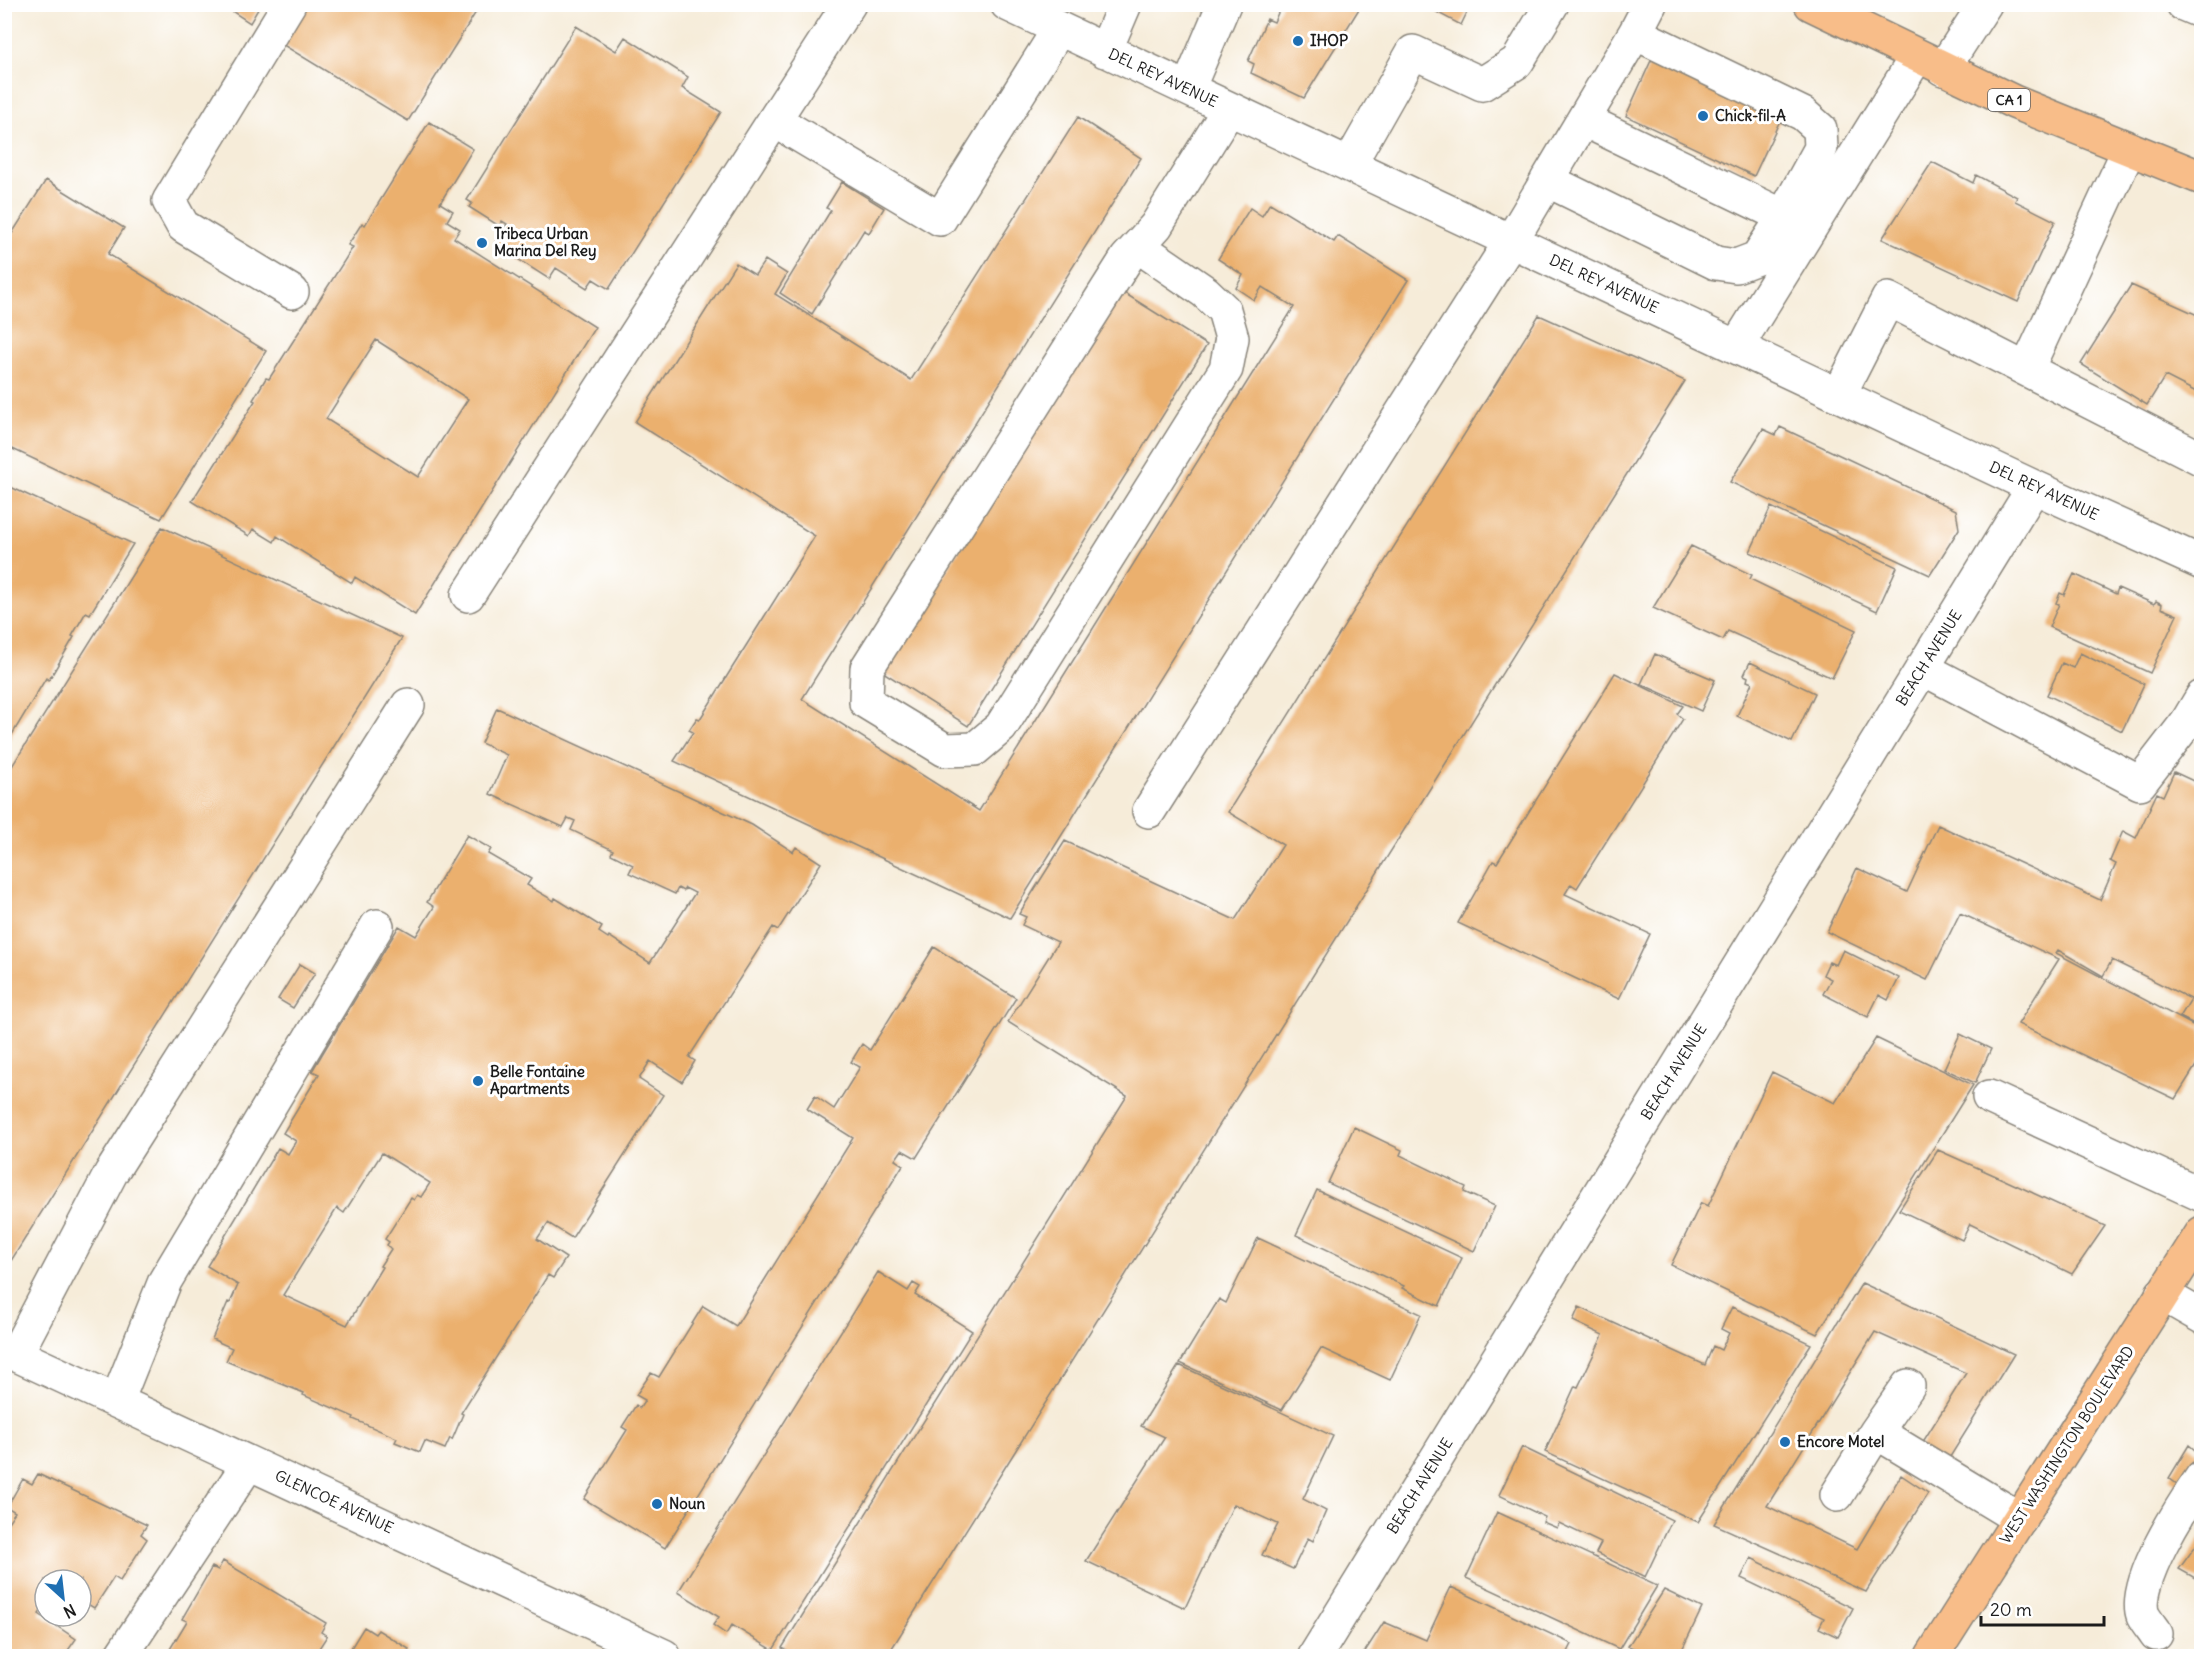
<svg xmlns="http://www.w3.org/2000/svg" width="2206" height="1661" font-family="Delius,sans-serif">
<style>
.building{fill:#ebb06e;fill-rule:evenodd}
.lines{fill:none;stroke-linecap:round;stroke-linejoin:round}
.minor-casing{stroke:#89847a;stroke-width:36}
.major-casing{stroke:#89847a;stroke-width:36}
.highway-casing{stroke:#89847a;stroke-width:36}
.minor{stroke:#fff;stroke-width:33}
.major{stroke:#f8bd89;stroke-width:33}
.highway{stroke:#f8bd89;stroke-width:33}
.poi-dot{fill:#1f6fb2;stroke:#fff;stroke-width:2}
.labels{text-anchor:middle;stroke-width:6;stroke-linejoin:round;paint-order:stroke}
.shield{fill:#fff;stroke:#606060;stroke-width:1.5}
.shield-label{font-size:14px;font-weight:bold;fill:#1c1c1c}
.poi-label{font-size:15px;font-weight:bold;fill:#1c1c1c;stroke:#fff;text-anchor:start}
.street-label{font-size:15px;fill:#1c1c1c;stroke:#fff}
</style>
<rect width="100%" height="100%" fill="#fff"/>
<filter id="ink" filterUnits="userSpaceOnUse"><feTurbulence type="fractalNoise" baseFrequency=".0167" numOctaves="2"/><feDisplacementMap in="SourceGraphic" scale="12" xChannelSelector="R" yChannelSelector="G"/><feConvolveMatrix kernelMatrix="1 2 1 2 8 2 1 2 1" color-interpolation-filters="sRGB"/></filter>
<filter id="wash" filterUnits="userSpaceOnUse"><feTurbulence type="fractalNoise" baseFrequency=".008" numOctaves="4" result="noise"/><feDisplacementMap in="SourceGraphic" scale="24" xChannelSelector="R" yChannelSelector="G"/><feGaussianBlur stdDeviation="1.35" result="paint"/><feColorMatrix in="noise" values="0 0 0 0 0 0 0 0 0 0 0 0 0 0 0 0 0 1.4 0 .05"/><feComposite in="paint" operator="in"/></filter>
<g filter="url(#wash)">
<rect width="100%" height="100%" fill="#f6ecd9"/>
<g id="blocks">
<path class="building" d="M221,4h40l-11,19z
M304,4h177l-73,117 -128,-78z
M1282,4h80l-58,94 -53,-25 3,-9 -6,-3 19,-42 7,3z
M1426,4h45l-10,21 -36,-19z
M576,26l40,25 9,-14 63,40 -6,11 39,24 -112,177 -16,-10 -6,9 -31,-20 -7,11 -55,-35 13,-20 -5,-3 -3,5 -30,-19 3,-4 -5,-3z
M1654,54l129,60 -29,62 -128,-60z
M1078,117l63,41 -339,541 177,112 315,-504 -32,-20 -8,13 -18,-12 7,-13 -25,-16 32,-51 12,8 8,-13 64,39 4,-6 70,44 -398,638 -336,-157 19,-29 -4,-2 8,-12 3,1 115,-183 -180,-114 101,-159 19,12 10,-15 22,14 -12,20 136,86z
M429,122l44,27 -33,54 13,8 -6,10 13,8 -6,9 141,89 -180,288 -60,-38 -3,6 -75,-47 -3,6 -21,-13 -4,7 -57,-35 63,-100 -2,-1 13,-22 3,1 84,-132 -5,-2 14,-22 3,2zM376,340l92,59 -50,78 -92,-58z
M1932,162l41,21 3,-8 41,22 -2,4 40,20 -37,81 -136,-63z
M46,180l78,48 -16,26 158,97 -105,168 -157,-74v-199z
M842,182l42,26 -15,25 -5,-3 -52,84 -32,-21 51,-83 -5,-2z
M2131,285l71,32v78l-37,-19 -18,29 -66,-41z
M1121,291l86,54 -239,381 -85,-54z
M1539,315l146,66 -798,1275h-88l-17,-8 345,-552 -119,-74 50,-80 -36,-17 4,-8 -7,-3 46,-73 170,79 48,-75 -55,-33z
M1780,427l176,83 3,19 -29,46 -200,-93 33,-53 13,6z
M4,484l129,60 -43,70 -4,-2 -14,24 2,1 -25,43 -3,-2 -42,70z
M1771,507l126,60 -20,44 -127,-59z
M162,527l240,111 -398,634v-493z
M1691,546l61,29 -2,4 106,51 -24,48 -104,-47 -5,9 -70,-32z
M2074,574l42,20 2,-6 36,16 2,-3 6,3 -1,4 16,7 -27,58 -101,-46 10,-23 -3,-1 4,-10 4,2z
M2080,653l64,31 -22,47 -75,-36 15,-32 11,5z
M1655,654l60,26 -14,31 -60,-27z
M1750,662l65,31 -23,49 -55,-26 15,-33 -5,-2 1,-4 -4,-2z
M1615,673l68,33 -6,8 6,5 -106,169 -6,-4 -6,10 85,40 -31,65 -161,-76 35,-62 4,2z
M497,708l255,117 41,27 3,-5 25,16 -43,67 -5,-3 -84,130 6,4 -13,21 -32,-21 -11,18 24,16 -91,143 -24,-15 -11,16 29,19 -13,20 -5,-3 -87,138 2,1 -11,26 -2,-2 -5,11 -20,-8 -5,11 -25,-10 2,-4 -44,-19 1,-2 -51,-22 1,-2 -78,-32 6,-13 -20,-9 16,-37 2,1 8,-18 -31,-19 71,-118 10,6 8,-13 -13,-8 36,-59 -7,-3 87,-145 17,10 18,-29 -7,-5 40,-67 24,14 -3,5 43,25 -4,6 27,16 1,-3 47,29 -3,5 9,6 1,-2 41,27 45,-70 -10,-5 -2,3 -5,-3 -3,6 -46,-21 4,-8 -22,-11 2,-4 -42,-20 4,-9 -7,-3 -5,9 -73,-33 17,-39 -26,-12zM382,1153l48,30 -9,14 -4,-2 -3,5 -3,-2 -26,41 4,3 -2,3 4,4 -11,17 2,1 -35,58 -64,-30 54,-87 7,5z
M2174,772l28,13v243l-22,-11 11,-18 -79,-39 -9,16 -45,-26 -2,3 146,77v26l-27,43 -157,-75 41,-65 -99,-46 -33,67 -100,-48 30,-64 50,24 31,-67 162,75 16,-36 -6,-3 13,-30 13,7 21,-45 6,3z
M934,947l82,51 -100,160 -14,-8 -7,10 8,5 -238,383 -81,-49 43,-69 -5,-3 14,-22 4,3 5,-8 -9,-5 15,-22 8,4 44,-71 33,20 117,-188 -46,-29 8,-13 19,13 26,-42 -9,-5 11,-18 8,6z
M1843,950l56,28 -11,22 -9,-5 -11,22 -45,-23 8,-15 -8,-4 6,-13 7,3z
M300,964l15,9 -22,35 -15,-9z
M1960,1034l31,15 -16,34 -31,-14z
M1876,1038l97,47 -156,249 -146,-69 30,-62 7,3 64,-134 63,31z
M1354,1127l48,23 -2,5 66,32 -2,5 31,14 -21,45 -146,-68z
M1938,1150l58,26 109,50 -33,48 -102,-50 -8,16 -63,-30z
M1317,1190l145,68 -23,48 -37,-18 2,-2 -108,-51z
M1258,1238l163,76 -31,66 -69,-32 -39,62 -102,-47 39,-64 7,4z
M878,1272l30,19 5,-8 7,4 -5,8 57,36 -199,319 -41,-25 -6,9 -13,-9 6,-8 -41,-25z
M1862,1283l152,71 -69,111 -26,-17 47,-75 -91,-41 -108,174 90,43 44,-74 27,18 -62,99 -152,-68z
M1579,1307l126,58 8,-19 8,4 8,-17 -8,-4 11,-22 79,37 -113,178 -153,-70 30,-66 3,1 25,-52 -30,-14z
M1179,1365l154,71 -30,63 23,12 -13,30 -5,-3 -15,31 -31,-14 16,-31 -44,-20 -49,104 -99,-47 79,-124 -24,-11z
M2189,1445l13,11 -20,32 -13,-10z
M1522,1447l150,73 -27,57 -49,-24 5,-10 -42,-20 -2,5 -14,-6 2,-5 -46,-22z
M38,1474l109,51 -6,9 6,5 -27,42 -6,-4 -20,31 -11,-7 -2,3v-24h-36v26l-6,8 37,25 -12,17h-60v-96l5,-7 -5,-2v-23l11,-16 -8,-5 16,-28 9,5z
M1497,1512l160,74 -38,63 -153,-71z
M2202,1537v45l-23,-13z
M1751,1558l102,50 -15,29 -19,-9 5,-10 -83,-40z
M223,1561l103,62 -5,9 6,4 -13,20h-144l-3,-2 20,-33 -5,-2 30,-52 6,3z
M1451,1587l121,57 -6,12h-204l22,-34 42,18z
M1664,1590l38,18 -23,48h-41l-4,-1 2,-6 -8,-3z
M364,1627l11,7 3,-4 31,19 -3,4 5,3h-65z"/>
</g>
</g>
<g filter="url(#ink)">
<use href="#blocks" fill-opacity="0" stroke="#89847a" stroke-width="1.5"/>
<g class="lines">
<g class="minor-casing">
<path id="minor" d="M289,4l-120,197 14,25 109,66
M1007,4l1027,483 168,76
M2183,4l19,8
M1105,51l20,-47
M1943,69l42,-65
M1188,89l36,-85
M774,120l166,99 119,-190
M1584,120l199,96
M1349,165l64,-113 69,32 35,-22 35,-58
M1547,180l169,83 20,3 21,-8 21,-32 43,-78 -1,-19 -17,-15 -168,-81
M1138,246l67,46 19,18 8,28 -6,31 -225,358 -26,22 -30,1 -79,-48 1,-34 260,-410 29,-32 73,-117
M1737,346l180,-290
M2027,369l102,-220
M1839,395l49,-96 314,160
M468,595l381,-591
M1922,668l218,115 47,-61 15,-25
M1149,811l362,-570 124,-208 15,-29
M1989,1097l213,98
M2162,1294l40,23
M4,1349l660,307
M16,1354l95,-181 297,-468
M1908,1386l-32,46 144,87
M117,1401l48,-120 212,-355
M1837,1495l39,-63
M2156,1634c-4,-6 -10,-13 -13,-19 -12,-31 41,-112 59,-138
M121,1656l128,-193
M1315,1656l719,-1169"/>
</g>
<g class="major-casing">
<path id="major" d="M1932,1656l270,-423"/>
</g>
<g class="highway-casing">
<path id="highway" d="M1811,4l203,98 188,76"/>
</g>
<use href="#minor" class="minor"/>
<use href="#major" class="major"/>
<use href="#highway" class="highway"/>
</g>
</g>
<g class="poi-dot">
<circle cx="1298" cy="41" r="6"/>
<circle cx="1703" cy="116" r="6"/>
<circle cx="482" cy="243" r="6"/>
<circle cx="478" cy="1081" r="6"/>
<circle cx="1785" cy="1442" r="6"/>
<circle cx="657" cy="1504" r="6"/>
</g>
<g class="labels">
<rect class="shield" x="1988" y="89" width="42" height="22" rx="4.5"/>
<g class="shield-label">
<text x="2009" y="105">CA 1</text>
</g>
<g class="poi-label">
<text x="1310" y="46">IHOP</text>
<text x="1715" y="121">Chick-fil-A</text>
<text x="494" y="239">Tribeca Urban<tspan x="494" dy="17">Marina Del Rey</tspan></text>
<text x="490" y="1077">Belle Fontaine<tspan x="490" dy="17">Apartments</tspan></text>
<text x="1797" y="1447">Encore Motel</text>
<text x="669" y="1509">Noun</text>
</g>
<g class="street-label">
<text transform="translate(1163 78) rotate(25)" y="5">DEL REY AVENUE</text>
<text transform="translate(1604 284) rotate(25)" y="5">DEL REY AVENUE</text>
<text transform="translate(2044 491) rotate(25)" y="5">DEL REY AVENUE</text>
<text transform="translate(1929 658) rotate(-58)" y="5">BEACH AVENUE</text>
<text transform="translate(1674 1072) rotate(-58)" y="5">BEACH AVENUE</text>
<text transform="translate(2067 1445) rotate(-57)" y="5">WEST WASHINGTON BOULEVARD</text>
<text transform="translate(1420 1486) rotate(-58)" y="5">BEACH AVENUE</text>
<text transform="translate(334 1502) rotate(25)" y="5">GLENCOE AVENUE</text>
</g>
</g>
<rect width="2206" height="1661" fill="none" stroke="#fff" stroke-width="24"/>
<g transform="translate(63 1598) rotate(153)"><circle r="28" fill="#ffffff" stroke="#a4a4a4" stroke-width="1.5"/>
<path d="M0-4.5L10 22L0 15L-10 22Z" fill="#1f6fb2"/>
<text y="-9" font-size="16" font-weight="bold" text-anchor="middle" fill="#1c1c1c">N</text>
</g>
<path d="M1981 1616v9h123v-9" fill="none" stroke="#1c1c1c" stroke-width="3"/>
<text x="1990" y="1616" font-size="18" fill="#1c1c1c" stroke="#ffffff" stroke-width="4.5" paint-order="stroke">20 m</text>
</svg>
